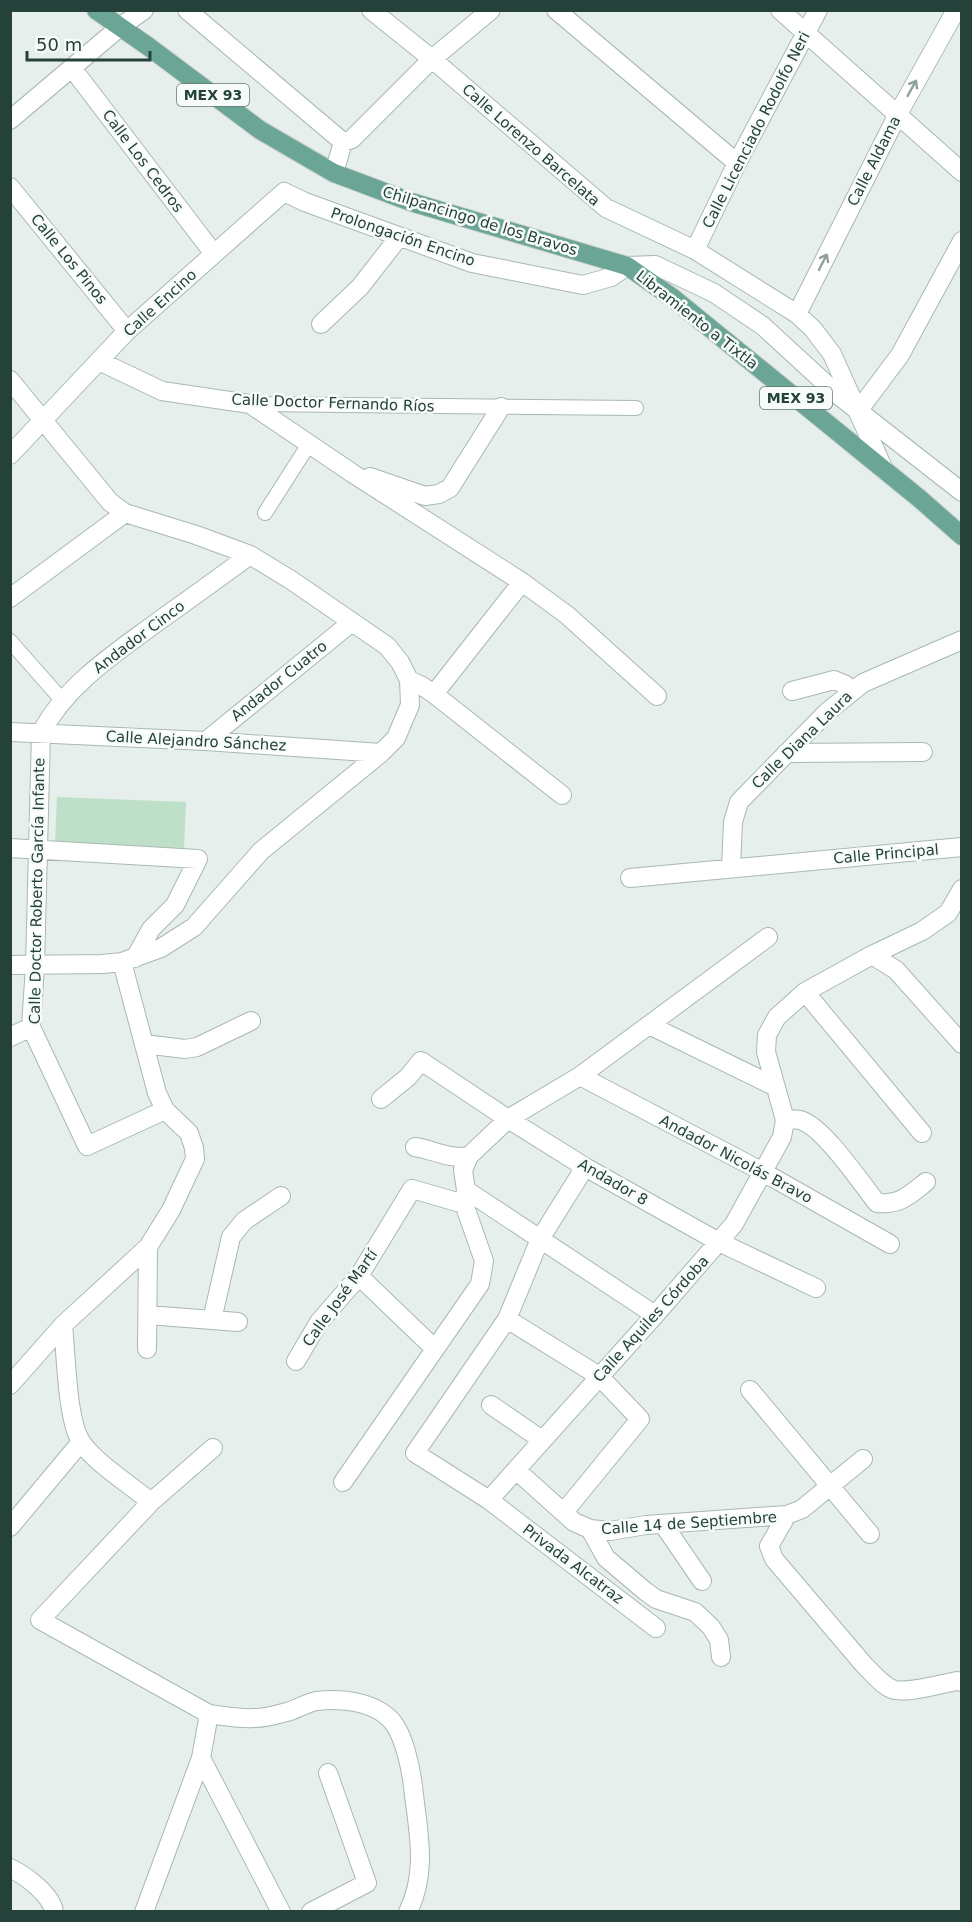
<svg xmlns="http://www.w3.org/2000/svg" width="972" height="1922" font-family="'DejaVu Sans',sans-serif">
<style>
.green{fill:#bfe0c8}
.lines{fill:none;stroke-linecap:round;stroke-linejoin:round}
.pedestrian-casing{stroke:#a8b8b2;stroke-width:16}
.minor-casing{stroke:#a8b8b2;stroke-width:20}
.tertiary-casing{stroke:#a8b8b2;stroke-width:20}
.primary-casing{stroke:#c2cac8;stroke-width:20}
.pedestrian{stroke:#fff;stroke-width:14}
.minor{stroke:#fff;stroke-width:18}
.tertiary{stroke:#fff;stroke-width:18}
.primary{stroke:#6aa596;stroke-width:18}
.oneway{stroke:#92a09c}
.labels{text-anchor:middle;stroke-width:5;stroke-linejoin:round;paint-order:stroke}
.shield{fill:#f7fbf9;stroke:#637a73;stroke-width:1.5}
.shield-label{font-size:14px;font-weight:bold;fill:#24423a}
.street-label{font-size:15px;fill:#24423a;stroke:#f7fbf9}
</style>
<rect width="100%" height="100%" fill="#e6efeb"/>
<path class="green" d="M57,797l129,5 -2,47 -129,-4z"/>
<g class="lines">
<g class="pedestrian-casing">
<path id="pedestrian" d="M250,404l386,4
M265,513l44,-69
M10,641l52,59"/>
</g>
<g class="minor-casing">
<path id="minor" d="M187,10l156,132
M371,10l61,49 174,149 89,42 102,64 16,15 19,25 52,116
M556,10l181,153
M780,10l182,162
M72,68l142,186
M10,120l110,-93 24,-17
M343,142l9,-3 80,-80 59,-49
M334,173l9,-31
M10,187l117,144
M695,250l42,-87 81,-153
M797,314l101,-200 58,-104
M321,324l39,-37 39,-50
M99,361l63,30 88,13 102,69 170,109 45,33 90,81
M10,380l100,122 15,11 71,22 54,20 41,25 96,66 13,16 9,18 1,25 -14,33 -15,15 -120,98 -67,76 -33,21 -39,14 -20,2 -92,1
M858,411l42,-56 62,-114
M10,455l117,-124 157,-139 21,10 167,61 111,22 28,-8 16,-11
M370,477l55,19 14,-2 11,-6 51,-81
M10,598l115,-85
M409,680l13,6 12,8 128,101
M792,691l42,-11 10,4 9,7
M434,694l88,-112
M10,732l196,9 175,12
M206,741l146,-119
M786,753l137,-1
M10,848l188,11 -23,46 -24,24 -16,29
M731,867l2,-45 6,-20 88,-90 36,-29 99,-43
M630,878l332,-31
M872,955l24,15 66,74
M805,992l117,141
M649,1025l127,62
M10,1037l21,-10
M144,1044l41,5 12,-2 54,-26
M580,1076l183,96 127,72
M381,1099l27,-22 13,-16 87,58 77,48 134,75 97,46
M165,1110l-78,36 -56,-119 4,-61 6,-233c25,-48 73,-79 115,-110 32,-23 63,-45 94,-68
M785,1120c5,0 10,-1 15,0 23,6 61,63 77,83 23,2 31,-7 49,-21
M415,1147c19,3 36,13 54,9
M585,1167l-45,72 -33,80 -92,134 74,47 167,128
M466,1190l189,125
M359,1276l76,73
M148,1315l90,7
M507,1319l92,57 41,43 -76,93
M212,1320l19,-83 13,-16 37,-25
M63,1325c3,29 4,92 17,115 11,20 52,46 71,62
M147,1349l1,-102
M296,1361l23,-39 40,-46 53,-87 52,15
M10,1385l53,-60 85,-78 23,-37 24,-51 -1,-11 -5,-15 -24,-23 -8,-17 -35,-131
M750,1390l120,144
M491,1405l51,35
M213,1448l-62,54 -111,118 169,94c15,2 30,5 46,4 11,0 24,-4 35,-7 9,-3 17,-8 26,-10 24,-3 55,0 73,17 16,15 23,56 25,77 5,41 13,78 -6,117
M516,1470l58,52 16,7 16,29 39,33 11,8 39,13 16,15 8,13 2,17
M343,1482l137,-198 4,-23 -20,-57 2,-14 -3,-20 6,-14 39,-37 72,-43 188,-139
M489,1500l166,-185 79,-91 48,-87 3,-17 -19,-68 1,-17 10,-18 28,-25 67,-37 50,-24 26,-18 14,-24
M787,1515l-18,31 5,13 91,107c8,7 18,21 30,24 16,3 45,-6 62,-9l5,1
M663,1524l39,57
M10,1527l71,-85
M590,1529l20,2 36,-6 141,-10 15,-6 61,-50
M201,1758l80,154
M10,1868c15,7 42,27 44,44
M144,1912l57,-154 8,-44
M311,1912l56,-29 -39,-110"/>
</g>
<g class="tertiary-casing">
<path id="tertiary" d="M627,266l28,-1 59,28 49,33 75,69 124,97"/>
</g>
<g class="primary-casing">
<path id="primary" d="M96,10l53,37 111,83 74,43 77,29 216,64 46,32 247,201 42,37"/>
</g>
<use href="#pedestrian" class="pedestrian"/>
<use href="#minor" class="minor"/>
<use href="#tertiary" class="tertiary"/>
<use href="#primary" class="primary"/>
</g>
<defs><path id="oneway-shaft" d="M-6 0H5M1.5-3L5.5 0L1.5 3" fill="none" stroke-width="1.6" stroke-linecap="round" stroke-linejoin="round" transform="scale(1.5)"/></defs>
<g class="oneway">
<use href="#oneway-shaft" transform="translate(912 88) rotate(-61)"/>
<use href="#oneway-shaft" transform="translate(823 262) rotate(-63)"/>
</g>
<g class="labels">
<g class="shield">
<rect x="177" y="84" width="72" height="22" rx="4.5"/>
<rect x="760" y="387" width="72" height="22" rx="4.5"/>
</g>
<g class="shield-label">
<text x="213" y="100">MEX 93</text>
<text x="796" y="403">MEX 93</text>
</g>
<g class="street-label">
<text transform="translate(756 130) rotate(-63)" y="5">Calle Licenciado Rodolfo Neri</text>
<text transform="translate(531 145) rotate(41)" y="5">Calle Lorenzo Barcelata</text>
<text transform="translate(143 161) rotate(53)" y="5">Calle Los Cedros</text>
<text transform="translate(874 161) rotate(-63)" y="5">Calle Aldama</text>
<text transform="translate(480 221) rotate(17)" y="5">Chilpancingo de los Bravos</text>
<text transform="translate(403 237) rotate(19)" y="5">Prolongación Encino</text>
<text transform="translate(69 259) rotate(51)" y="5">Calle Los Pinos</text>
<text transform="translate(160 303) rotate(-42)" y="5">Calle Encino</text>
<text transform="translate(697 320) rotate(38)" y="5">Libramiento a Tixtla</text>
<text transform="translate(333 403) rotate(2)" y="5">Calle Doctor Fernando Ríos</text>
<text transform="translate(139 637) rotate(-37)" y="5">Andador Cinco</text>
<text transform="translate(279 681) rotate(-39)" y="5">Andador Cuatro</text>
<text transform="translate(802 740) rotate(-44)" y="5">Calle Diana Laura</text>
<text transform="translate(196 741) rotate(3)" y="5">Calle Alejandro Sánchez</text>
<text transform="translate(886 854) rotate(-5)" y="5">Calle Principal</text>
<text transform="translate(37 891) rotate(-89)" y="5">Calle Doctor Roberto García Infante</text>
<text transform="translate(736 1159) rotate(28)" y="5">Andador Nicolás Bravo</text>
<text transform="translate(613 1182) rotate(30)" y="5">Andador 8</text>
<text transform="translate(340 1298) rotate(-54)" y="5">Calle José Martí</text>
<text transform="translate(651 1319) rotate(-48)" y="5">Calle Aquiles Córdoba</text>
<text transform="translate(689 1523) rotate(-4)" y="5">Calle 14 de Septiembre</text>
<text transform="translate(573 1564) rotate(37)" y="5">Privada Alcatraz</text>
</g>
</g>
<rect width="972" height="1922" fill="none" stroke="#24423a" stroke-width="24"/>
<path d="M27 51v9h123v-9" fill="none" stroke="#24423a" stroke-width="3"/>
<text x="36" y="51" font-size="18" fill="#24423a" stroke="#f7fbf9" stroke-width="4.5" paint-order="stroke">50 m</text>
</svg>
